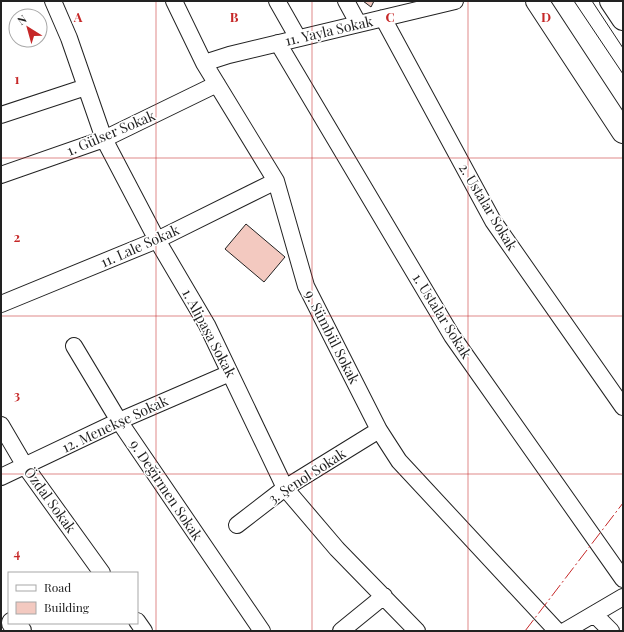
<svg xmlns="http://www.w3.org/2000/svg" width="624" height="632" font-family="'Playfair Display',serif">
<style>
.building{fill:#f3c9c0;stroke:#222}
.lines{fill:none;stroke-linecap:round;stroke-linejoin:round}
.street-casing{stroke:#222;stroke-width:18}
.secondary-casing{stroke:#222;stroke-width:24}
.highway-casing{stroke:#222;stroke-width:24}
.street{stroke:#fff;stroke-width:16}
.secondary{stroke:#fff;stroke-width:22}
.highway{stroke:#fff;stroke-width:22}
.tram{stroke:#222;stroke-width:1}
.power{stroke:#c62828;stroke-width:1;stroke-dasharray:14 3 2 3;stroke-linecap:butt}
.grid{fill:none;stroke:#c62828;stroke-width:1;stroke-opacity:0.55}
.labels{text-anchor:middle;stroke-width:3;stroke-linejoin:round;paint-order:stroke}
.street-label{font-size:14px;fill:#222;stroke:#fff}
.grid-label{font-size:13px;text-anchor:middle;font-weight:bold;fill:#c62828;stroke:#fff;stroke-width:3;stroke-linejoin:round;paint-order:stroke}
</style>
<rect width="100%" height="100%" fill="#fff"/>
<path class="building" d="M363,1h11l-3,6z
M246,224l39,33 -21,25 -39,-33z"/>
<g class="lines">
<g class="street-casing">
<path id="street" d="M53,1l16,37 35,101 53,101 50,85 78,163 52,61 80,82
M174,1l30,62 72,118 30,105 73,144 20,31 158,170
M277,1l21,37
M346,1l12,22
M383,18l110,203 130,186
M278,43l174,293 171,243
M204,63l25,-8 226,-54
M1,115l85,-28
M1,175l103,-36 113,-55
M1,304l156,-64 119,-59
M74,346l45,75 143,210
M1,425l24,41 77,107
M1,477l118,-56 111,-48
M237,525l48,-37 94,-58
M594,614l17,17
M137,621l7,10
M341,631l43,-35
M565,631l58,-34"/>
</g>
<g class="secondary-casing">
<path id="secondary" d="M13,623l7,8"/>
</g>
<g class="highway-casing">
<path id="highway" d="M537,1l86,131
M611,1l12,18"/>
</g>
<use href="#street" class="street"/>
<use href="#secondary" class="secondary"/>
<use href="#highway" class="highway"/>
<path class="tram" d="M574,1l49,73
M592,1l31,47"/>
<path class="power" d="M525,631l98,-128"/>
</g>
<path class="grid" d="M156,1v630M312,1v630M468,1v630M1,158h622M1,316h622M1,474h622"/>
<g class="labels">
<g class="street-label">
<text transform="translate(329 31) rotate(-13)" y="5">11. Yayla Sokak</text>
<text transform="translate(111 133) rotate(-23)" y="5">1. Gülser Sokak</text>
<text transform="translate(488 207) rotate(59)" y="5">2. Ustalar Sokak</text>
<text transform="translate(140 246) rotate(-24)" y="5">11. Lale Sokak</text>
<text transform="translate(442 316) rotate(58)" y="5">1. Ustalar Sokak</text>
<text transform="translate(209 333) rotate(62)" y="5">1. Alipaşa Sokak</text>
<text transform="translate(332 337) rotate(63)" y="5">9. Sümbül Sokak</text>
<text transform="translate(115 424) rotate(-25)" y="5">12. Menekşe Sokak</text>
<text transform="translate(307 476) rotate(-33)" y="5">3. Şenol Sokak</text>
<text transform="translate(166 490) rotate(56)" y="5">9. Değirmen Sokak</text>
<text transform="translate(50 500) rotate(54)" y="5">Özdal Sokak</text>
</g>
</g>
<g class="grid-label">
<text x="78" y="22">A</text>
<text x="234" y="22">B</text>
<text x="390" y="22">C</text>
<text x="546" y="22">D</text>
<text x="17" y="84">1</text>
<text x="17" y="242">2</text>
<text x="17" y="400">3</text>
<text x="17" y="558">4</text>
</g>
<rect width="624" height="632" fill="none" stroke="#222222" stroke-width="4"/>
<rect x="8" y="572" width="130" height="52" fill="#ffffff" stroke="#a7a7a7"/>
<rect x="16" y="585" width="20" height="6" fill="#ffffff" stroke="#a7a7a7"/>
<text x="44" y="592" font-size="12" fill="#222222">Road</text>
<rect x="16" y="602" width="20" height="12" fill="#f3c9c0" stroke="#a7a7a7"/>
<text x="44" y="612" font-size="12" fill="#222222">Building</text>
<g transform="translate(28 28) rotate(323)"><circle r="19" fill="#ffffff" stroke="#a7a7a7"/>
<path d="M0-3L7 15L0 10L-7 15Z" fill="#c62828"/>
<text y="-6" font-size="11" font-weight="bold" text-anchor="middle" fill="#222222">N</text>
</g>
</svg>
